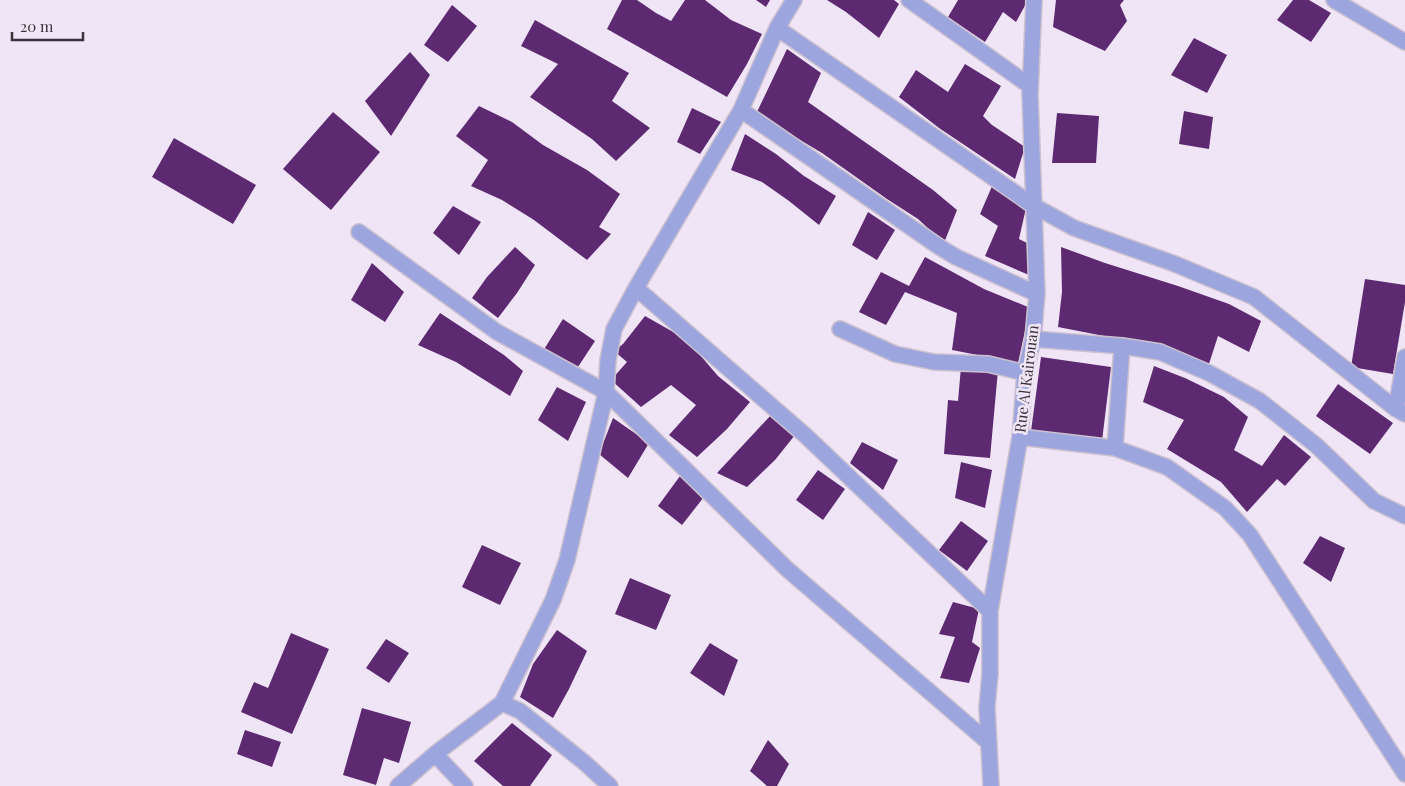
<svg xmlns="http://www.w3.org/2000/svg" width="1405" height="786" font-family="'Playfair Display',serif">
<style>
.building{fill:#5d2a72}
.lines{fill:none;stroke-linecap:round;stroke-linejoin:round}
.minor-casing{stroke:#cbc1d0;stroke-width:18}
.minor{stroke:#9da5de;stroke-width:15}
.labels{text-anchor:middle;stroke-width:5;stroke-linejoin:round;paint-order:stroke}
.street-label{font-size:15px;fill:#37333a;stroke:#f0e5f6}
</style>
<rect width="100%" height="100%" fill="#f0e5f6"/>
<path class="building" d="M622,0h15l19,13 15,8 14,-21h20l26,20 31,14 -15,30 -20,33 -120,-68z
M756,0h14l-4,7z
M827,0h67l5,4 -20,34 -33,-26z
M958,0h70l-12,22 -13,-10 -18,30 -37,-25z
M1056,0h68l-4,5 7,16 -22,30 -52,-24z
M1293,0h16l22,13 -20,29 -34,-22z
M452,5l25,21 -29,36 -24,-17z
M535,20l94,53 -17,28 38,27 -34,33 -24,-22 -62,-42 28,-33 -37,-18z
M1194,38l33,17 -20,38 -36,-18z
M787,49l34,24 -13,29 125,88 24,20 -13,33 -26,-24 -31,-20 -65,-46 -66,-39z
M410,52l20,23 -39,61 -26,-35z
M965,64l36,22 -18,30 9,9 33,22 -10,32 -76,-51 -40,-31 17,-27 32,22z
M479,106l33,16 31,23 44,25 33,24 -21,33 12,7 -24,26 -53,-40 -32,-20 -31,-14 17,-26 -32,-24z
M692,108l29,14 -21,32 -23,-12z
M1184,111l29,6 -4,32 -30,-5z
M333,112l47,40 -49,58 -48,-41z
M1057,113l42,3 -3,47h-44z
M745,134l31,20 28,22 32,20 -17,29 -30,-24 -27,-19 -31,-12z
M174,138l82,47 -23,39 -81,-47z
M993,184l33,24 -7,31 12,6 -2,30 -44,-19 13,-30 -18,-12z
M453,206l28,16 -22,33 -26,-22z
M868,212l27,18 -18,30 -25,-15z
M515,247l20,18 -18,28 -19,25 -26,-20 15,-21z
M1061,247l44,16 73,23 51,18 32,17 -12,31 -31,-16 -10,31 -29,-14 -42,-12 -33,-5 -46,-9 4,-35z
M925,257l59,32 44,18 -3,24 -7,32 -66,-13 5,-37 -52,-21 -19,33 -27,-13 22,-40 28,14z
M372,263l32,29 -19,30 -34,-22z
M1365,279l40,6v17l-12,72 -42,-7z
M440,313l64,42 19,16 -13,25 -54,-34 -38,-17z
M645,316l30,17 25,22 18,21 32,26 -23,27 -30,28 -28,-22 27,-30 -25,-20 -30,22 -30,-27 16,-18 -13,-11 9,-7z
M563,319l32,22 -19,29 -33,-19z
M1041,357l70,10 -9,74 -71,-10z
M1154,366l31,12 39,19 24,20 -14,33 28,16 22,-31 27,22 -26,29 -8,-7 -30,33 -26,-30 -54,-33 17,-29 -41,-18z
M961,367l37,3 -8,88 -46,-4 4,-54 10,1z
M1338,384l55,39 -23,31 -54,-38z
M557,387l29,15 -18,39 -30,-21z
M771,415l24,20 -20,25 -28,27 -30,-14z
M613,418l36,25 -21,35 -29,-24z
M862,442l36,18 -15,30 -33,-27z
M961,462l31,8 -7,38 -30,-10z
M818,470l27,19 -22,31 -27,-20z
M683,472l24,21 -25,32 -24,-19z
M961,521l27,20 -21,30 -28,-21z
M1320,536l25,12 -14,34 -28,-19z
M482,545l39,18 -21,42 -38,-18z
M630,578l41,17 -15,35 -41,-16z
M953,602l26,7 -7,33 8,6 -11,35 -29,-5 15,-41 -16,-3z
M557,630l30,21 -18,38 -16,29 -33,-21 13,-33z
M291,633l38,16 -37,85 -51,-22 13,-30 14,6z
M386,639l23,14 -20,30 -23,-15z
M710,643l28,17 -14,36 -34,-23z
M362,708l49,14 -12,41 -15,-5 -8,27 -33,-10z
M512,723l40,32 -22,31h-27l-29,-25z
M245,730l36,12 -9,25 -35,-13z
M768,740l21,24 -12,22h-10l-17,-15z"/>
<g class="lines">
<g class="minor-casing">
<path id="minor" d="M909,0l121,86
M1334,0l71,42
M777,28l257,178 40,22 101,36 79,33 142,112 9,5
M741,110l197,136 18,11 81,37
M359,232l138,100 109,60 181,177 201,173
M636,288l170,148 184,175
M840,329l55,25 39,8 54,2 37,9
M1033,339l89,7 38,6 49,21 51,28 57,45 57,55 31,15
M1396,409l9,-52
M1020,437l95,11 52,19 58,41 25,27 155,239
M1115,448l7,-102
M398,786l37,-32
M465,786l-30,-32 67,-51
M610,786l-25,-23 -65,-52 -18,-8 51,-103 14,-40 39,-168 2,-32 6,-31 22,-41 105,-178 36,-82 17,-28
M991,786l-4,-79 3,-33v-63l30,-174 5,-64 8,-34 4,-45 -7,-200 4,-94"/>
</g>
<use href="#minor" class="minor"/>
</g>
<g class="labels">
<g class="street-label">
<text transform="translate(1027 379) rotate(-83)" y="5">Rue Al Kairouan</text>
</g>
</g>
<path d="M12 32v8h71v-8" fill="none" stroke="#37333a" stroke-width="2.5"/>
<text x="20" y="32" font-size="15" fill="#37333a" stroke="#f0e5f6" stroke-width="4" paint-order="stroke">20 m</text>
</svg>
